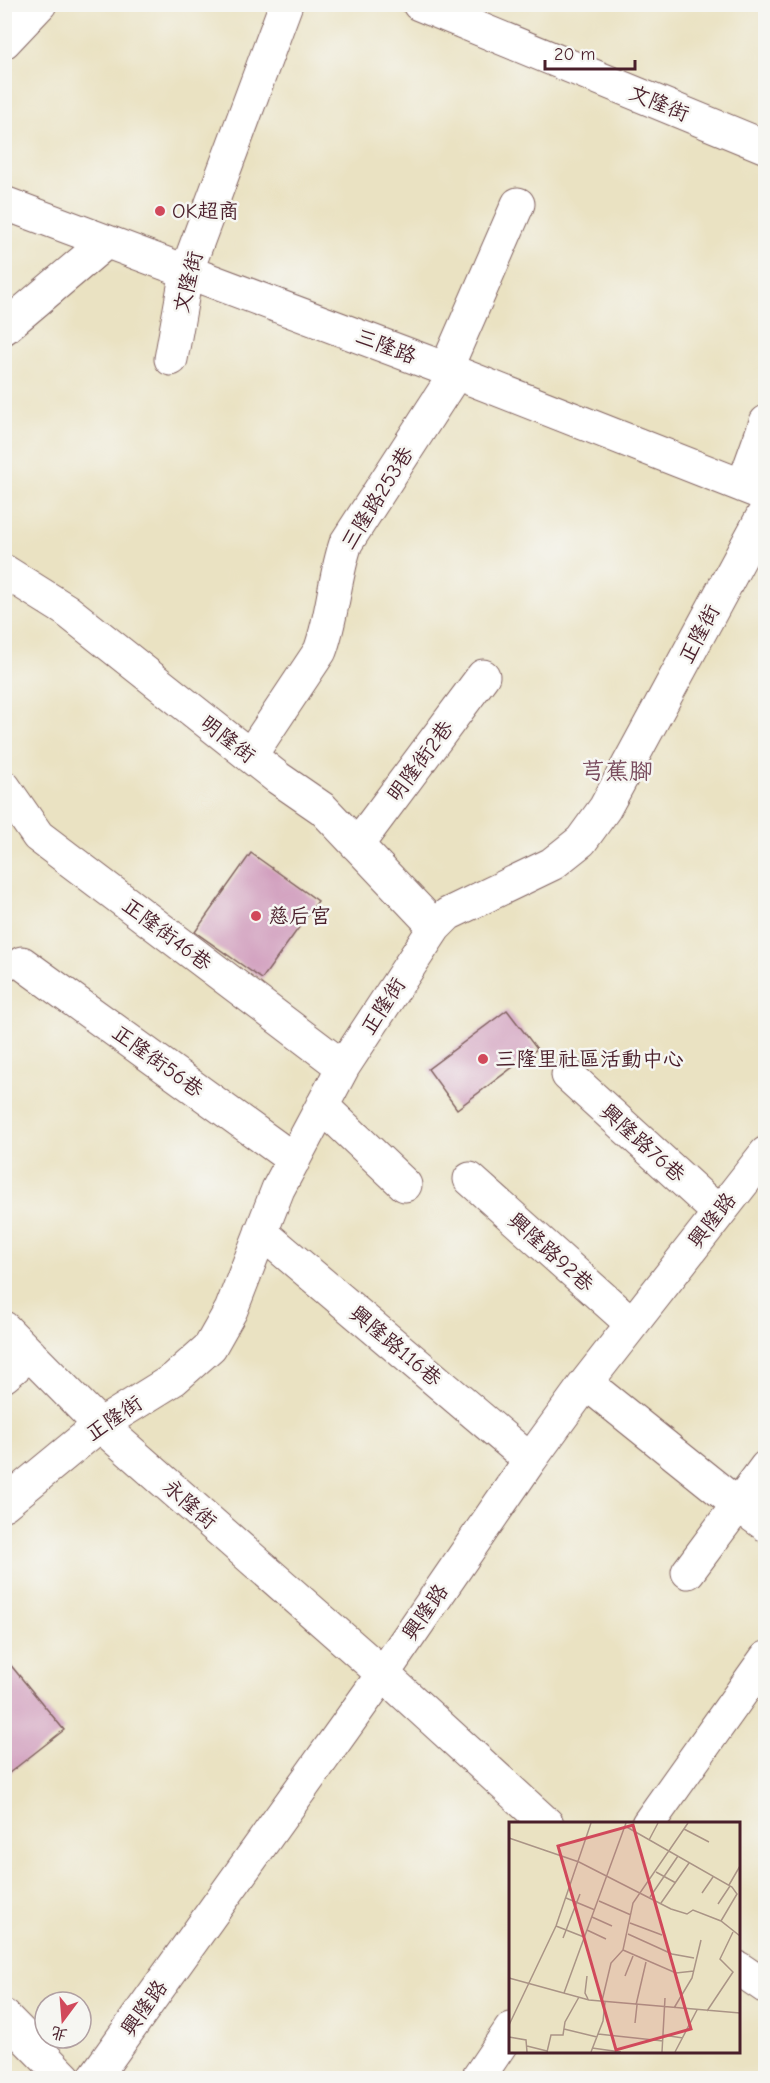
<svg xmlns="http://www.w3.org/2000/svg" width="770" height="2083" font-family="'Comic Neue','LXGW WenKai TC',sans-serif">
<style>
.building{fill:#d19fbe}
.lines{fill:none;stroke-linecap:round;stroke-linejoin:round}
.minor-casing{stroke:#826360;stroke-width:35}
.minor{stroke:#fff;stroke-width:33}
.poi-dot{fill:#d1495b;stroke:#f6f6f2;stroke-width:2}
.labels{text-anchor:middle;stroke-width:5;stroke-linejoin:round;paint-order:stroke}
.street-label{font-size:21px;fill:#4a1f2b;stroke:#f6f6f2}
.poi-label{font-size:21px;fill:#4a1f2b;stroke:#f6f6f2;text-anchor:start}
.quarter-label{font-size:24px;fill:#794c5e;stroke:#f6f6f2}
.inset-road{fill:none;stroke:#aa9486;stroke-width:1.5}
.view{fill:#d1495b;fill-opacity:0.15;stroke:#d1495b;stroke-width:3}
.inset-edge{fill:none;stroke:#4a1f2b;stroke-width:3}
</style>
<rect width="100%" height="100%" fill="#f6f6f2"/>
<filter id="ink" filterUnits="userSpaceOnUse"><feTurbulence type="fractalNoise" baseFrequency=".0167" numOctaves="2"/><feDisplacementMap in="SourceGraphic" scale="12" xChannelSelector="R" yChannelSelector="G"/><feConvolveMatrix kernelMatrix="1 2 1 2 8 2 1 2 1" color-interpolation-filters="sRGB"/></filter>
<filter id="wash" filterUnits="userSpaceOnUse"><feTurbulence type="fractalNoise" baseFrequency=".008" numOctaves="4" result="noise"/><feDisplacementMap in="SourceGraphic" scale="24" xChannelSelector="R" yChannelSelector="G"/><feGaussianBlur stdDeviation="1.35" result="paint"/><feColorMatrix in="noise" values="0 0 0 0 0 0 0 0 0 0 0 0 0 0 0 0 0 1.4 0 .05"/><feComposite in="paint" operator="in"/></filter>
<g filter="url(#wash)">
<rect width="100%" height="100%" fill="#eae2c2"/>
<g id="blocks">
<path class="building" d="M251,853l67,48 -56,78 -67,-47z
M507,1010l30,39 -80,60 -29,-40z
M4,1657l60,73 -60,47z"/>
</g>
</g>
<g filter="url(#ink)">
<use href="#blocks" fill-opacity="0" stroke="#826360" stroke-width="1.5"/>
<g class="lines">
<g class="minor-casing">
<path id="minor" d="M419,4l347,143
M4,42l36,-38
M4,203l442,166 320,126
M4,328l102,-86
M171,359l16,-89 99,-266
M446,369l72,-165
M743,486l23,-64
M4,571l62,39 212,168 45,31 112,118
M250,756l70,-105c13,-35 14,-73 26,-108l110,-170
M4,787l34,49 305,231
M357,845l126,-169
M22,963l272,197
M568,1075l150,137
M322,1106l83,79
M470,1179l162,145
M261,1232l269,228
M4,1328l96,97 283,249 164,150
M4,1376l26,-22
M586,1383l152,122 28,20
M4,1504l96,-79 74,-46 36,-32 21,-37 47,-121 65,-122 92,-140 13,-13 104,-50 29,-23 24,-33 161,-298
M688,1572l78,-105
M648,1824l118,-166
M738,1968l28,19
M4,2016l61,62
M94,2078l289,-404 147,-214 56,-77 180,-230
M478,2078l33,-49"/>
</g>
<use href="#minor" class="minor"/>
</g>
</g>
<g class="poi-dot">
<circle cx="160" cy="211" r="6"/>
<circle cx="256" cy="916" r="6"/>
<circle cx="483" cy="1059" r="6"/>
</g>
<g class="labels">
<g class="street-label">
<text transform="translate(659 103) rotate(22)" y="7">文隆街</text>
<text transform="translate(188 282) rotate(-76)" y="7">文隆街</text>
<text transform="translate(386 346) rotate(21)" y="7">三隆路</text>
<text transform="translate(377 498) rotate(-58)" y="7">三隆路253巷</text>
<text transform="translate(699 634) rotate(-62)" y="7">正隆街</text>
<text transform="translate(228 739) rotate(38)" y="7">明隆街</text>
<text transform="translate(420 761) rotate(-53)" y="7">明隆街2巷</text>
<text transform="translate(167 934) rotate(37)" y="7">正隆街46巷</text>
<text transform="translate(383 1006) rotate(-57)" y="7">正隆街</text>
<text transform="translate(158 1061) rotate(36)" y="7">正隆街56巷</text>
<text transform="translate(643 1143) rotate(42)" y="7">興隆路76巷</text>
<text transform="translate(712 1220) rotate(-52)" y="7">興隆路</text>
<text transform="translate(551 1252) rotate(42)" y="7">興隆路92巷</text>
<text transform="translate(396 1346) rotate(40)" y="7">興隆路116巷</text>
<text transform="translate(114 1418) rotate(-34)" y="7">正隆街</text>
<text transform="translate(190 1504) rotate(41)" y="7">永隆街</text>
<text transform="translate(425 1612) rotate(-55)" y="7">興隆路</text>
<text transform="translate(144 2008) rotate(-54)" y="7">興隆路</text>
</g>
<g class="poi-label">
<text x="172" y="218">OK超商</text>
<text x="268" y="923">慈后宮</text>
<text x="495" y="1066">三隆里社區活動中心</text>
</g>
<g class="quarter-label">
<text x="617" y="779">芎蕉腳</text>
</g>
</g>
<g transform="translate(509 1822)">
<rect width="231" height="231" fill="#eae2c2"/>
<path class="inset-road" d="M116,4l107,61 5,7 -16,27M175,7l25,13M0,16l70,24 92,47 16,5 6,-4 28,11 19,15M140,18l9,-17M147,50l20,11M220,63l11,-19M193,71l11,-16M141,75l28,-41M57,76l29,12M90,79l32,14M152,81l28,-40M209,82l12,-18M83,95l20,9M121,101l32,12M47,104l28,11M78,108l19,9M119,112l44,20 22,4M54,116l17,-44M114,128l53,23 18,-2M78,154l-2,17 3,6M116,154l8,-20M0,156l80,22 151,13M55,171l62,-170M93,179l9,-38 12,-13 10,-47 55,-80M127,183l10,-43M165,186l18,-30 9,-38M198,189l26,-39 -13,-13 13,-27M126,201l2,-18M0,203l47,-99 35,-103M55,207l33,8M89,212l65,7M154,213l20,3M0,215l17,3 1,12M18,224l20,5M83,226l29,4M38,230l4,-17h12l2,-13 14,-25M82,230l12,-31 2,-19M153,230l3,-54M166,230l22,-42"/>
<path class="view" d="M124,3l58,204 -75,21 -58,-204z"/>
<rect width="231" height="231" class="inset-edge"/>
</g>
<rect width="770" height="2083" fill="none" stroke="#f6f6f2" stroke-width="24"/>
<g transform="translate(63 2020) rotate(196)"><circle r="28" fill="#f6f6f2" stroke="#b1a0a2" stroke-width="1.5"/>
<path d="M0-4.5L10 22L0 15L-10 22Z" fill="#d1495b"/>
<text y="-9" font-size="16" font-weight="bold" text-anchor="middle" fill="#4a1f2b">北</text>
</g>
<path d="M545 60v9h90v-9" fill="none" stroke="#4a1f2b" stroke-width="3"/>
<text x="554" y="60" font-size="18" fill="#4a1f2b" stroke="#f6f6f2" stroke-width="4.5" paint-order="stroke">20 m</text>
</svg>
